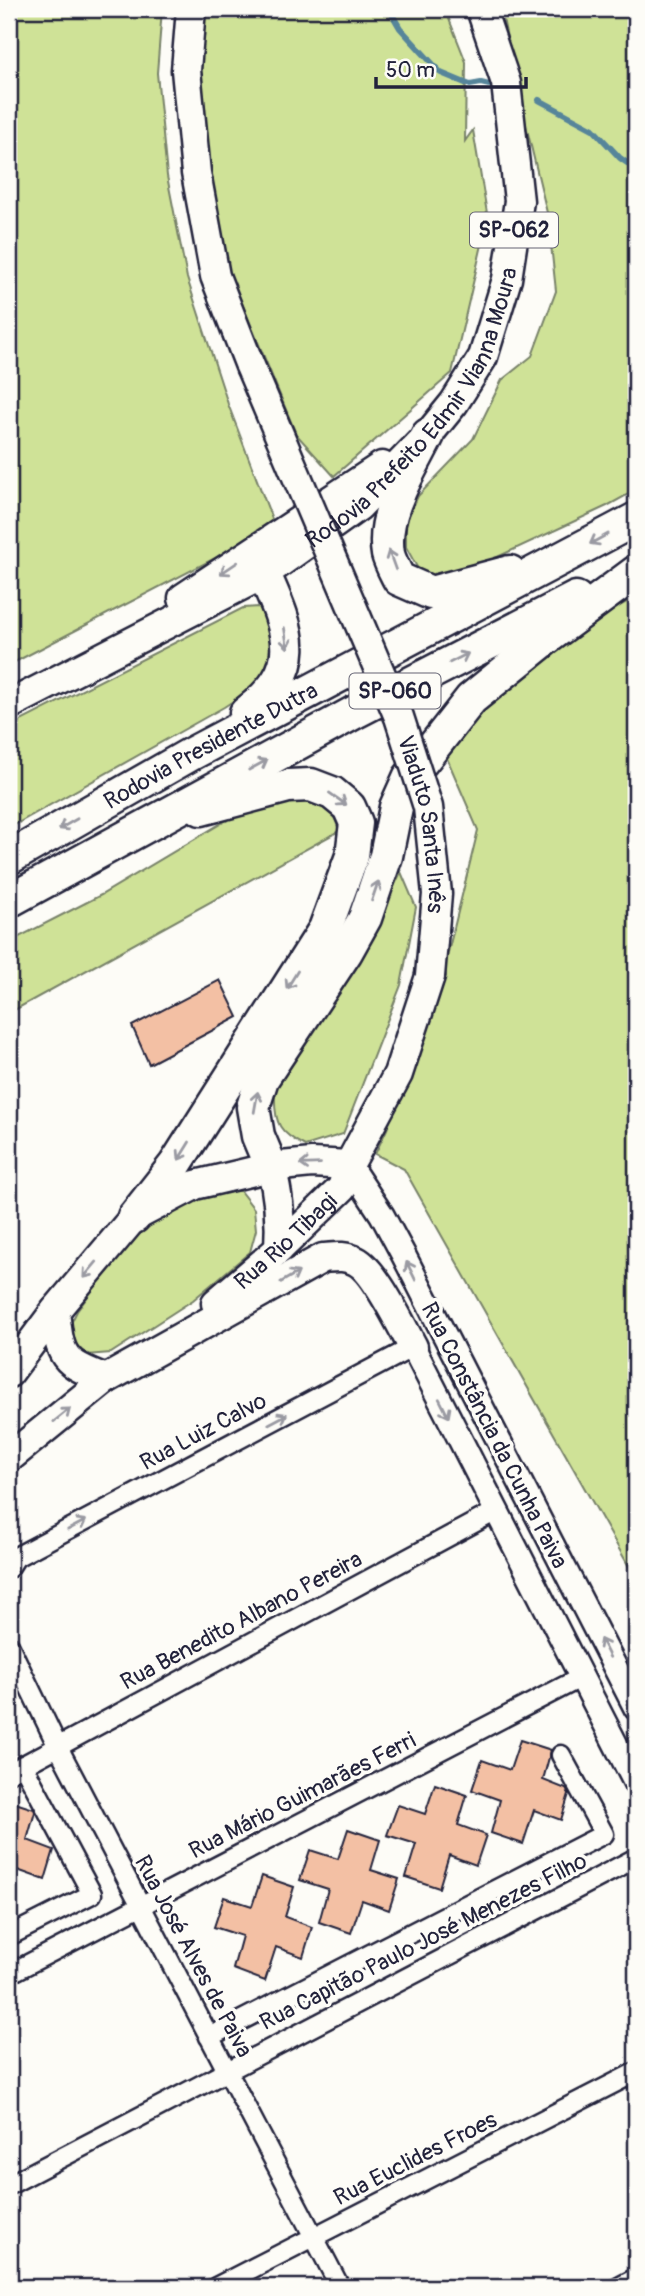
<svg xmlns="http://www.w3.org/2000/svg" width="645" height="2296" font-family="Pangolin,sans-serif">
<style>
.green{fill:#cfe297;stroke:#788269;stroke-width:2}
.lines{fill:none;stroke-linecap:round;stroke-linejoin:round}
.stream{stroke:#57859a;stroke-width:6}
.building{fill:#f3c0a4;stroke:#22223b;stroke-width:2}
.minor-casing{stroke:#22223b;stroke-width:23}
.tertiary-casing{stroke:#22223b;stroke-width:28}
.primary-casing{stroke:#22223b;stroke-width:33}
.motorway-casing{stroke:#22223b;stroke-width:37}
.minor{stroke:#fdfcf7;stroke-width:18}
.tertiary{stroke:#fdfcf7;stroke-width:23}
.primary{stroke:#fdfcf7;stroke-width:28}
.motorway{stroke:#fdfcf7;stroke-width:32}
.primary-bridge-casing{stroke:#22223b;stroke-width:33;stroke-linecap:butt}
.primary-bridge{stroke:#fdfcf7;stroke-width:28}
.oneway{stroke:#9a9aa2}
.labels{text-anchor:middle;stroke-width:7;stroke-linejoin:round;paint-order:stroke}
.shield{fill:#fdfcf7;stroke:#646373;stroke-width:2}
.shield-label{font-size:21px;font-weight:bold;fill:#22223b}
.street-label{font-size:23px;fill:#22223b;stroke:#fdfcf7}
</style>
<rect width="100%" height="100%" fill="#fdfcf7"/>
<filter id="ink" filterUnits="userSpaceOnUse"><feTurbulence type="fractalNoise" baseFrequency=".0143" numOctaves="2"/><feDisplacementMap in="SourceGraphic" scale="14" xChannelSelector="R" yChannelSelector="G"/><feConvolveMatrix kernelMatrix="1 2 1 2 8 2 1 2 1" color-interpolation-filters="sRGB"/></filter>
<g filter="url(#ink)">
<path class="green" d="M9,9h153l-5,64 10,103 20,102 41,126 47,123 -266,138z
M206,9h239l21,53 -1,79 8,-11 15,89 -36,154 -118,103 -38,-42 -67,-162 -19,-103 -10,-103z
M501,9h135v481l-29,16 -144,67 -24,5 -21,-9 -12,-22v-25l12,-26 55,-57 29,-59 30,-24 24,-65 -8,-74 -29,-121z
M636,597v982l-232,-410 -29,-15 12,-25 55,-152 36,-147 -32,-74 38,-54 109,-81z
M259,607l16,14 -5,56 -46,30 -215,121v-101l234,-119z
M286,795c29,6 45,4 53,36l-330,182v-71l92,-47 136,-81z
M401,872l15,35 -15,78 -58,149 -38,12c-25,-13 -31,-22 -30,-51 2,-32 65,-105 83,-137 15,-28 29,-57 43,-86z
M217,1191h23l14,18 2,21 -6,22 -57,48 -82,53 -25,2 -10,-11 -7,-17 8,-16 57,-76 26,-18z"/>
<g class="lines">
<path class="stream" d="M389,9l11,19 41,45 29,12 11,-2 8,2
M539,100l54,29 27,29 16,11"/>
</g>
<path class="building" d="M220,980l18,37 -89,47 -17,-38z
M520,1740l31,10 -8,30 23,9 3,5 -8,26 -27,-10 -11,34 -32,-11 9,-33 -28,-10 10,-30 28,10z
M435,1784l32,11 -9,30 28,10 -10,30 -27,-10 -10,33 -33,-11 10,-33 -29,-9 11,-30 27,9z
M9,1801l25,8 1,3 -8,28 27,10 -9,30 -36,-13z
M348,1829l32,11 -9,30 28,9 -10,31 -27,-10 -11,33 -32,-11 9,-33 -28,-9 10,-30 28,9z
M262,1876l32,11 -9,30 27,10 -9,30 -27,-10 -11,34 -32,-12 9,-33 -28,-9 10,-30 28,9z"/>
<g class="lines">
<g class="minor-casing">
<path id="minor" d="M9,1568l7,-11 397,-210
M9,1645l49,102 282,540
M9,1773l487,-262
M9,1936l83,-42 -69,-129
M9,1974l571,-296
M209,2037l395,-203 -43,-79
M9,2185l627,-327
M216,2287l420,-215
M619,2287l17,-9"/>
</g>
<g class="tertiary-casing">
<path id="tertiary" d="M349,1165l33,50 21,39 233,454
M413,1347l223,437"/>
</g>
<g class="primary-casing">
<g id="primary">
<path d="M191,9l-5,61 10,103 19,103 35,90"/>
<path d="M183,598l199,-132"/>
<path id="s1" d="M9,705l255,-131 95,-68 69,-71 26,-32 29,-46 24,-78 12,-78 -13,-118 -25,-74"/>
<path d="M271,1167c8,28 10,53 8,82"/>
<path id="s2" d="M216,1303l63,-54 63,-61 7,-23 49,-91 32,-98"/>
<path d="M55,1311c5,47 7,51 51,68"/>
<path d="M9,1373l46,-62 79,-94 61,-32 76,-18 41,-4 37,2"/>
<path d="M9,1458l97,-79 217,-121c12,-1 22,-3 33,3 19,9 46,66 57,86"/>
</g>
</g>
<g class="motorway-casing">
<g id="motorway">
<path d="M428,435c-17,35 -47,78 -40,119 2,8 7,17 11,25l32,14 79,-21"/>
<path d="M246,713c59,-44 45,-79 18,-139"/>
<path id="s3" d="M9,858l182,-104 445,-235"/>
<path d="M9,901l348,-190 219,-113"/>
<path d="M271,1167l-13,-31 -5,-29 9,-28 84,-127 19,-34 21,-62 10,-49 13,-29 62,-79 72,-58 93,-69"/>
<path d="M134,1217l41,-52 150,-236 27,-73 4,-33 -7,-16 -17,-14 -21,-8 -23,1 -87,23"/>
</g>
</g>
<use href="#minor" class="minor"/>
<use href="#tertiary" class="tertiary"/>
<use href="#primary" class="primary"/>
<use href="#motorway" class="motorway"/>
<g class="primary-bridge-casing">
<g id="primary-bridge">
<path id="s4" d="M250,366l149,351 29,90 9,87 -7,82"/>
</g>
</g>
<use href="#primary-bridge" class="primary-bridge"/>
</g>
<defs><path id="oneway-shaft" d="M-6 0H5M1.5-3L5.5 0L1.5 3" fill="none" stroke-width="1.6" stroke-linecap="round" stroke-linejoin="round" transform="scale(1.75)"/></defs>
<g class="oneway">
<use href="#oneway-shaft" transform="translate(599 539) rotate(151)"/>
<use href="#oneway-shaft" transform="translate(392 560) rotate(-110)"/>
<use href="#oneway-shaft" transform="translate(229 568) rotate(146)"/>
<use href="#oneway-shaft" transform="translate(286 638) rotate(81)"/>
<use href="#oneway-shaft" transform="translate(459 658) rotate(-27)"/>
<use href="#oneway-shaft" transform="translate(258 765) rotate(-29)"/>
<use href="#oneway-shaft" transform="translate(338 799) rotate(35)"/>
<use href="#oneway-shaft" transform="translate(68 824) rotate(150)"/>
<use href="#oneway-shaft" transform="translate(375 891) rotate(-71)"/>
<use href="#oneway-shaft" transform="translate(292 980) rotate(122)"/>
<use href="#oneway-shaft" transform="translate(256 1102) rotate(-80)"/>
<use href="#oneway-shaft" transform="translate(184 1151) rotate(122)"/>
<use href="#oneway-shaft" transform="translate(310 1164) rotate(178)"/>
<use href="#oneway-shaft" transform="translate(90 1270) rotate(130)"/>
<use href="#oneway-shaft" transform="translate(411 1271) rotate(-116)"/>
<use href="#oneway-shaft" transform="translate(290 1277) rotate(-30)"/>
<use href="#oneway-shaft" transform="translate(444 1408) rotate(63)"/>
<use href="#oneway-shaft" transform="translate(62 1415) rotate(-39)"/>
<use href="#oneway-shaft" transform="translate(278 1419) rotate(-28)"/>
<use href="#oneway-shaft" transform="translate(77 1525) rotate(-28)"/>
<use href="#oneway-shaft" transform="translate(605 1648) rotate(-117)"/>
</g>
</g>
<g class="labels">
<g class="shield">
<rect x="470" y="212.5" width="88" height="35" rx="5"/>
<rect x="349.5" y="673.5" width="91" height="35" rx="5"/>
</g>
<g class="shield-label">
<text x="514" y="237">SP-062</text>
<text x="395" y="698">SP-060</text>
</g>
<g class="street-label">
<text dy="8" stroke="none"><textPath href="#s1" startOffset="516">Rodovia Prefeito Edmir Vianna Moura</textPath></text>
<text dy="8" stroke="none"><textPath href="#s3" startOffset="231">Rodovia Presidente Dutra</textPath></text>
<text dy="8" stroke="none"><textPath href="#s4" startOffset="492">Viaduto Santa Inês</textPath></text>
<text dy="8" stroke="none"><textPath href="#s2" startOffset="93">Rua Rio Tibagi</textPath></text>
<text transform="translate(203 1431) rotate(-28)" y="8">Rua Luiz Calvo</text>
<text transform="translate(495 1435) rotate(63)" y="8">Rua Constância da Cunha Paiva</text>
<text transform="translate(241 1620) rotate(-28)" y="8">Rua Benedito Albano Pereira</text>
<text transform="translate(302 1795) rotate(-27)" y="8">Rua Mário Guimarães Ferri</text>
<text transform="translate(423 1941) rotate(-27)" y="8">Rua Capitão Paulo José Menezes Filho</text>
<text transform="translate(194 1956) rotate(62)" y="8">Rua José Alves de Paiva</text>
<text transform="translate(415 2158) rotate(-27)" y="8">Rua Euclides Froes</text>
</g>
</g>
<rect width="645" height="2296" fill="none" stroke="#fdfcf7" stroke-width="35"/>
<rect x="18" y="18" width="610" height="2261" fill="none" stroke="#22223b" stroke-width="2.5" filter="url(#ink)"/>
<path d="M376 77v10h150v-10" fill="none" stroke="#22223b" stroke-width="3.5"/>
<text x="386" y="77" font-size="21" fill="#22223b" stroke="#fdfcf7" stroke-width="5" paint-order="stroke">50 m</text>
</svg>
